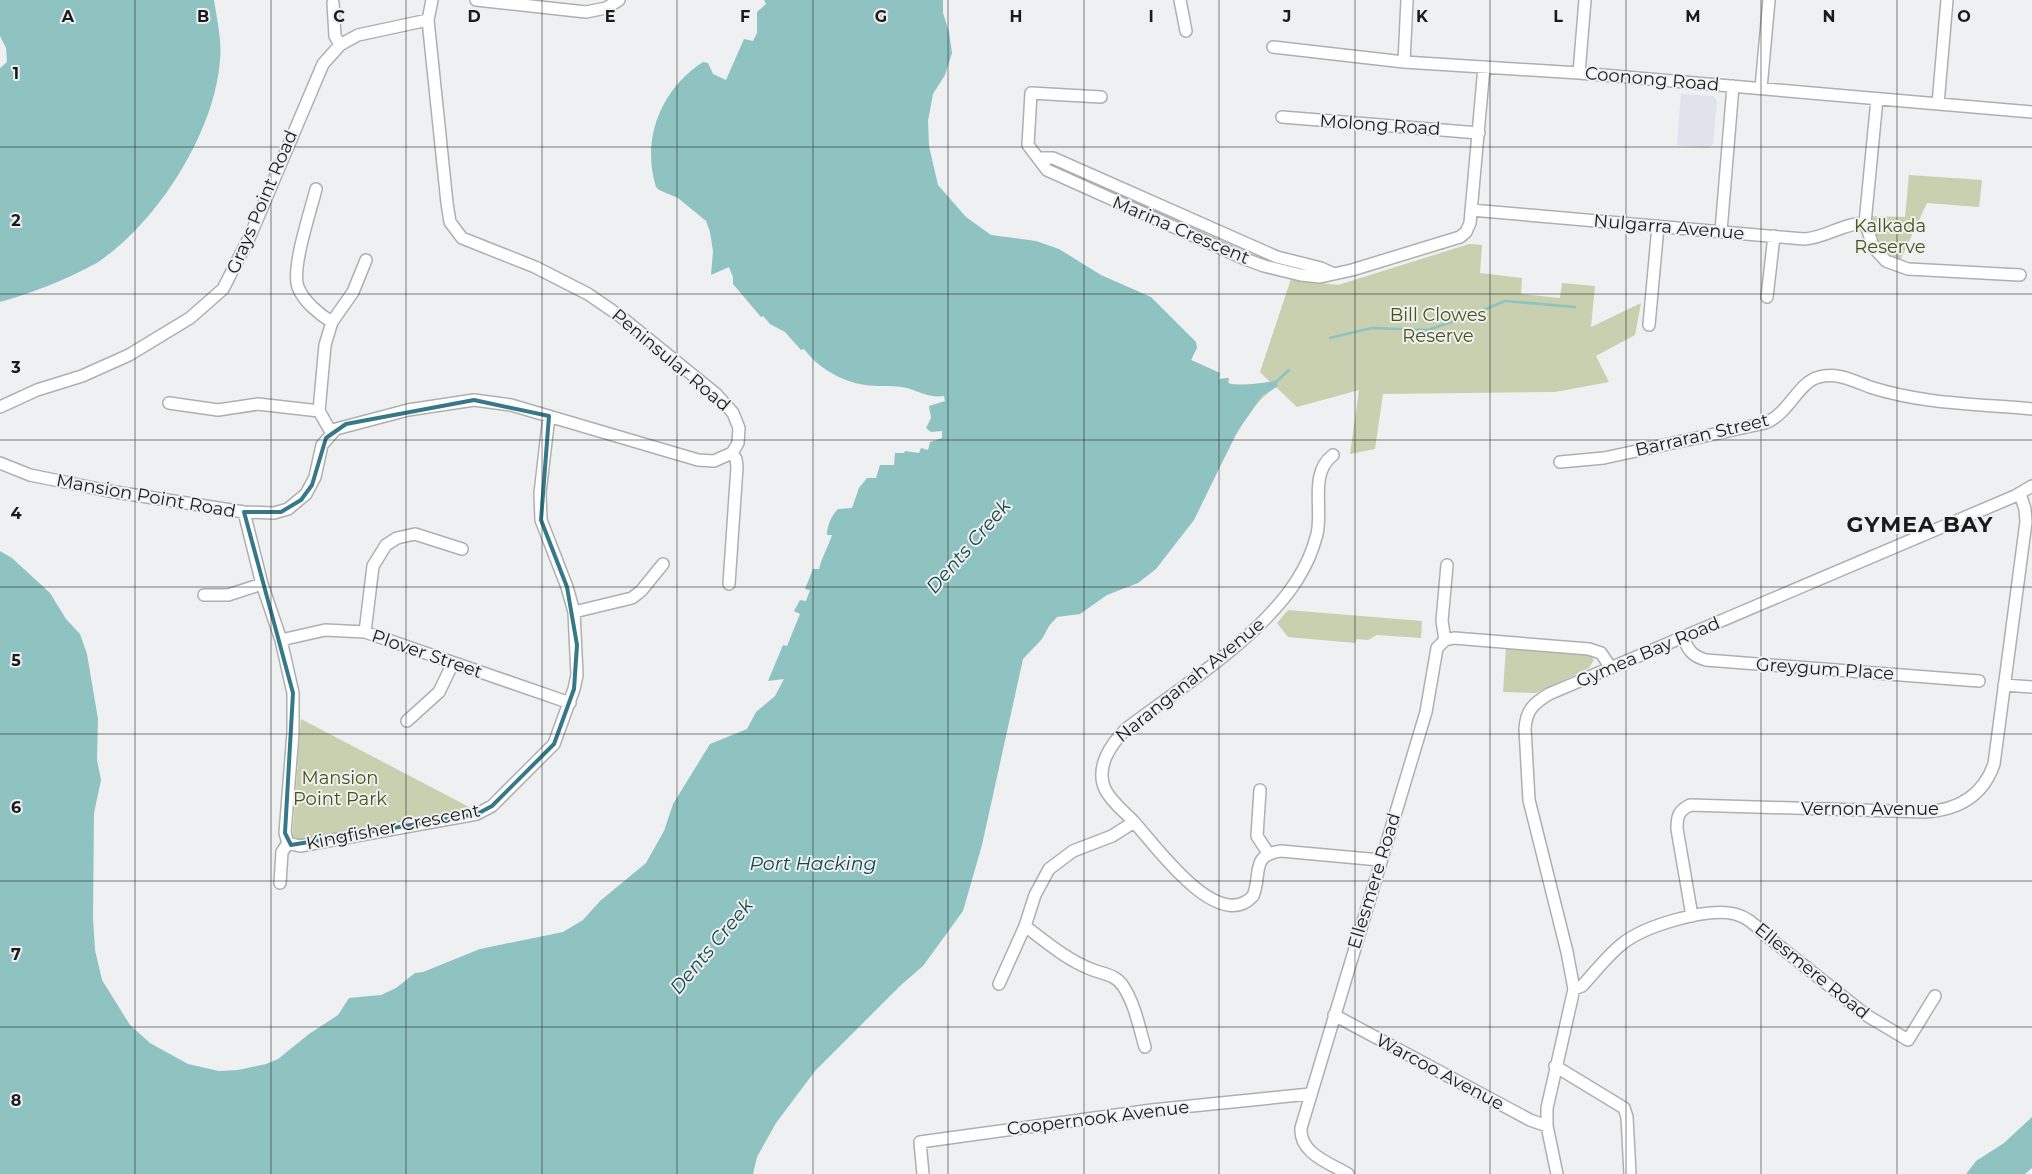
<svg xmlns="http://www.w3.org/2000/svg" width="2032" height="1174" font-family="Montserrat,sans-serif">
<style>
.built{fill:#e1e3ec}
.green{fill:#c8d0af}
.water{fill:#8ec3c2}
.lines{fill:none;stroke-linecap:round;stroke-linejoin:round}
.stream{stroke:#8ec3c2;stroke-width:2.5}
.minor-casing{stroke:#aeafb0;stroke-width:14}
.minor{stroke:#fff;stroke-width:11}
.marked{fill:none;stroke:#36788a;stroke-width:4;stroke-linejoin:round}
.grid{fill:none;stroke:#1a1a1a;stroke-width:1;stroke-opacity:0.55}
.labels{text-anchor:middle;stroke-width:4;stroke-linejoin:round;paint-order:stroke}
.street-label{font-size:18px;fill:#1a1a1a;stroke:#eff0f1}
.park-label{font-size:18px;fill:#485315;stroke:#eff0f1}
.water-label{font-size:19px;font-style:italic;fill:#174848;stroke:#eff0f1}
.district-label{font-size:22px;font-weight:bold;letter-spacing:1px;fill:#1a1a1a;stroke:#eff0f1}
.grid-label{font-size:16px;text-anchor:middle;font-weight:bold;fill:#1a1a1a;stroke:#eff0f1;stroke-width:4;stroke-linejoin:round;paint-order:stroke}
</style>
<rect width="100%" height="100%" fill="#eff0f1"/>
<path class="built" d="M1681,94l32,2 4,5 -4,43 -5,4 -31,-3z"/>
<path class="green" d="M1909,175l73,5 -3,27 -52,-4 -29,62 -12,-4 -21,-45 40,1z
M1469,244l13,1 -2,28 42,5 -1,16 39,4 2,-15 33,3 -4,41 50,-24 -6,32 -39,21 13,26 -54,10 -172,2 -8,55 -25,5 9,-64 -62,17 -21,-20c-24,16 -39,45 -51,70l-34,-97 29,13 -1,6 10,-1 -1,5c8,3 32,1 42,-1l-10,-10 31,-93 47,6z
M1288,610l134,11 -1,17 -44,-3 -9,5 -11,-1 -2,4 -67,-6 -11,-14z
M1506,647l83,7 5,6 -5,8 -53,25 -33,-1z
M301,719l170,89 -179,33z"/>
<path class="water" d="M0,0h214c3,20 8,40 6,60 -5,68 -55,149 -107,191 -6,4 -12,10 -18,13 -30,16 -63,29 -95,38v-234l7,-6 -1,-14 -6,-12z
M764,0h179v13l6,19 3,21 -7,22 -12,19 -5,27 1,25 9,39 28,32 25,18 45,6 23,8 42,26 50,22 45,45 1,6 -6,12 29,13 -1,6 10,-1 -1,5c8,4 36,0 47,-2l3,5 -16,10 -25,36 -43,88 -38,49 -18,14 -31,12 -27,19 -23,3 -8,9 -7,13 -19,20 -41,186 -19,66 -40,55 -22,19 -86,86 -39,52 -19,34 -4,17h-753v-623l12,7 38,35 16,26 14,15 7,20 11,65 -1,41 4,20 -7,33 -1,105 2,32 7,30 28,45 20,18 38,21 31,7 19,-1 28,-6 12,-5 31,-25 29,-19 11,-17 32,-3 15,-7 19,-15 8,-1 57,-23 83,-17 20,-12 17,-19 46,-38 18,-32 9,-27 37,-60 37,-15 9,-17 19,-16 9,-17 -16,2 15,-36 4,1 13,-32 -6,-3 6,-11 6,1 4,-11 -5,-1 8,-20h6c3,-12 9,-22 13,-34h-5c0,-9 4,-19 11,-26l14,-1 7,-20 8,-10h9l4,-13h14l1,-12h9l1,-2 14,2 2,-5 7,2 2,-8 12,-4v-7l-11,1 -5,-4 5,-10 -2,-12 16,-5 -1,-5c-14,2 -24,-4 -37,-8 -10,-2 -19,-2 -26,-2 -29,1 -60,-14 -77,-37l-3,1 -16,-18 -15,-8 -7,-8 -2,1 -28,-33v-7l-4,-10 -18,8 2,-24 -3,-19 -4,-11 -28,-23 -19,-8 -3,-3c-15,-48 5,-98 47,-125l5,1 5,11 13,6 18,-41 9,2 4,-8v-21l9,-8z
M2032,1117v51l-7,6h-59l10,-13 28,-18z"/>
<g class="lines">
<path class="stream" d="M1330,338l42,-10 56,2 46,-16 31,-13 70,6
M1274,384l15,-14"/>
<g class="minor-casing">
<path id="minor" d="M476,0l110,12 20,-4 13,-8
M1180,0l6,31
M333,3l2,33 5,9
M1273,47l131,15 175,11 453,39
M1404,62l3,-62
M1579,73l6,-73
M1761,88l8,-88
M1101,97l-70,-4 -3,52 19,25 198,89 19,7 37,9 19,2 32,-7 108,-33 6,-5 4,-9 14,-156
M1877,99l-12,124 9,25 12,13 22,8 112,6
M1938,104l9,-104
M1282,117l197,16
M1040,158h13l224,99 44,11 11,5
M316,189c-5,21 -25,79 -18,98 5,14 22,28 34,35
M1471,210l333,29c22,-1 39,-16 61,-16
M1721,231l12,-145
M1767,297l7,-61
M1649,325l9,-99
M169,403l49,7 40,-6 61,7
M0,407l37,-17 45,-14 47,-21 61,-37 33,-29 27,-53 73,-172 17,-19 18,-10 70,-15
M331,432l-12,-21 6,-66 7,-23 21,-30 13,-32
M1560,462l44,-4 161,-35c24,-9 33,-41 54,-46 18,-5 35,4 51,10 52,17 108,17 162,22
M0,463l30,12 79,16 135,21 30,1 14,-4 18,-15 9,-17 7,-32 14,-16 72,-19 66,-10 37,5 187,55 16,1 18,-8 6,-10 1,-15 -6,-15 -17,-19 -96,-78 -32,-22 -53,-27 -73,-29 -12,-16 -3,-19 -19,-183 4,-20
M244,512l18,72 19,56 12,53v40l-8,100 3,10 -6,9 -2,31
M729,584l8,-117 -1,-8 -4,-6
M204,595h24l34,-11
M574,612l58,-14 9,-7 22,-27
M365,632l8,-66 13,-21 11,-7 18,-4 47,15
M1683,637c5,13 9,19 23,23l273,21
M281,640l44,-10 40,2 205,71
M1445,640l-3,-19 5,-56
M2004,685l28,2
M407,721l32,-29 14,-29
M1260,790l-3,46 11,17
M1134,822c-9,-10 -23,-20 -29,-33 -10,-22 6,-45 21,-60 54,-41 135,-92 171,-149 9,-14 16,-30 20,-46 6,-25 -8,-61 16,-79
M288,843l12,3 177,-32 15,-8 62,-62 20,-55 3,-14 -3,-63 -7,-25 -26,-67 -1,-27 9,-77
M1692,916l-15,-87c0,-12 1,-18 13,-24l235,7c33,-2 58,-16 69,-48l32,-242 -1,-13 -5,-15
M999,984l26,-58
M1574,989l8,-3c13,-14 25,-30 40,-42 22,-18 85,-37 113,-30 12,3 20,10 28,19l103,82 42,25 27,-44
M1334,1015l196,105 17,6
M1145,1047c-6,-20 -10,-43 -22,-61 -7,-11 -19,-12 -30,-16 -26,-10 -47,-28 -68,-44l10,-31 14,-26 24,-18 39,-15 22,-14c21,23 84,112 119,74 9,-22 -3,-41 28,-45l99,9
M1555,1066l69,42 3,9 3,57
M923,1174l-3,-32 232,-32 158,-16
M1348,1174c-19,-11 -49,-21 -47,-46l125,-416 11,-64 8,-8 9,-2 135,11 12,4 10,15
M1557,1174l-10,-48v-18l27,-119 -7,-37 -38,-152 -4,-71c1,-19 9,-26 24,-35l466,-198 17,-10"/>
</g>
<use href="#minor" class="minor"/>
</g>
<path class="marked" d="M474,400l75,16 -8,104 26,67 10,58 -3,44 -20,55 -62,62 -15,8 -186,31 -6,-12 8,-140 -49,-181h37l20,-12 11,-15 14,-47 20,-14z"/>
<path class="grid" d="M135,0v1174M271,0v1174M406,0v1174M542,0v1174M677,0v1174M813,0v1174M948,0v1174M1084,0v1174M1219,0v1174M1355,0v1174M1490,0v1174M1626,0v1174M1761,0v1174M1897,0v1174M0,147h2032M0,294h2032M0,440h2032M0,587h2032M0,734h2032M0,881h2032M0,1027h2032"/>
<g class="labels">
<g class="street-label">
<text transform="translate(1652 79) rotate(5)" y="6">Coonong Road</text>
<text transform="translate(1380 125) rotate(4)" y="6">Molong Road</text>
<text transform="translate(262 202) rotate(-67)" y="6">Grays Point Road</text>
<text transform="translate(1669 227) rotate(5)" y="6">Nulgarra Avenue</text>
<text transform="translate(1181 230) rotate(23)" y="6">Marina Crescent</text>
<text transform="translate(671 360) rotate(40)" y="6">Peninsular Road</text>
<text transform="translate(1702 435) rotate(-13)" y="6">Barraran Street</text>
<text transform="translate(146 496) rotate(10)" y="6">Mansion Point Road</text>
<text transform="translate(1648 652) rotate(-23)" y="6">Gymea Bay Road</text>
<text transform="translate(427 654) rotate(19)" y="6">Plover Street</text>
<text transform="translate(1825 669) rotate(4)" y="6">Greygum Place</text>
<text transform="translate(1190 680) rotate(-39)" y="6">Naranganah Avenue</text>
<text x="1870" y="815">Vernon Avenue</text>
<text transform="translate(393 827) rotate(-11)" y="6">Kingfisher Crescent</text>
<text transform="translate(1374 881) rotate(-73)" y="6">Ellesmere Road</text>
<text transform="translate(1812 971) rotate(39)" y="6">Ellesmere Road</text>
<text transform="translate(1440 1072) rotate(28)" y="6">Warcoo Avenue</text>
<text transform="translate(1098 1118) rotate(-7)" y="6">Coopernook Avenue</text>
</g>
<g class="park-label">
<text x="1890" y="232">Kalkada<tspan x="1890" dy="21">Reserve</tspan></text>
<text x="1438" y="321">Bill Clowes<tspan x="1438" dy="21">Reserve</tspan></text>
<text x="340" y="784">Mansion<tspan x="340" dy="21">Point Park</tspan></text>
</g>
<g class="water-label">
<text transform="translate(968 546) rotate(-49)" y="7">Dents Creek</text>
<text x="813" y="870">Port Hacking</text>
<text transform="translate(711 946) rotate(-50)" y="7">Dents Creek</text>
</g>
<g class="district-label">
<text x="1920" y="532">GYMEA BAY</text>
</g>
</g>
<g class="grid-label">
<text x="68" y="22">A</text>
<text x="203" y="22">B</text>
<text x="339" y="22">C</text>
<text x="474" y="22">D</text>
<text x="610" y="22">E</text>
<text x="745" y="22">F</text>
<text x="881" y="22">G</text>
<text x="1016" y="22">H</text>
<text x="1151" y="22">I</text>
<text x="1287" y="22">J</text>
<text x="1422" y="22">K</text>
<text x="1558" y="22">L</text>
<text x="1693" y="22">M</text>
<text x="1829" y="22">N</text>
<text x="1964" y="22">O</text>
<text x="16" y="79">1</text>
<text x="16" y="226">2</text>
<text x="16" y="373">3</text>
<text x="16" y="519">4</text>
<text x="16" y="666">5</text>
<text x="16" y="813">6</text>
<text x="16" y="960">7</text>
<text x="16" y="1106">8</text>
</g>
</svg>
